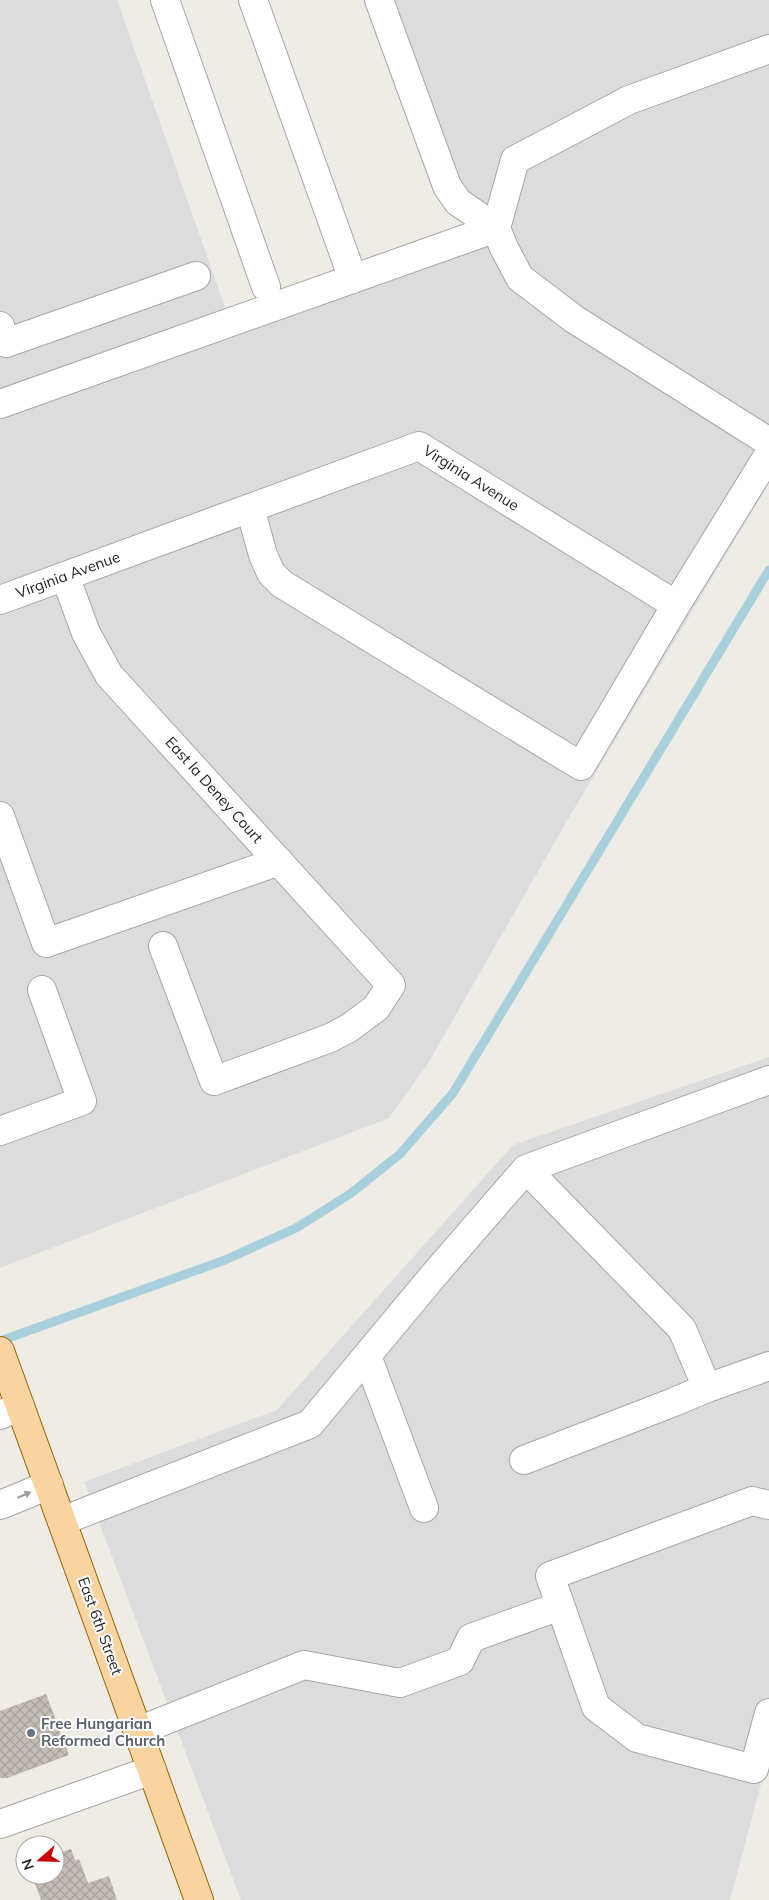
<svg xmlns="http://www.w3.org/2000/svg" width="769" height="1900" font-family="Mulish,sans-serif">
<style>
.residential{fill:#dddcdc}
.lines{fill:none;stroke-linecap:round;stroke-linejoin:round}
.stream{stroke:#a7cfdc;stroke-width:9}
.building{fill:url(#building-cross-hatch)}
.minor-casing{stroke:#a6a6a6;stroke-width:30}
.major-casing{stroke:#956604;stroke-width:30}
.minor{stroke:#fff;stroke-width:28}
.major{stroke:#f9d3a0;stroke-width:28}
.oneway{fill:#9a9a9a}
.worship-dot{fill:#6b7280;stroke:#fff;stroke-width:2}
.labels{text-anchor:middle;stroke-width:4;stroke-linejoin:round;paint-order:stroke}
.street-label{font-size:15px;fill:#1f1f1f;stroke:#fff}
.worship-label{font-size:15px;font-weight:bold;fill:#5b616d;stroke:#fff;text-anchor:start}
</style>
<defs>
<pattern id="building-cross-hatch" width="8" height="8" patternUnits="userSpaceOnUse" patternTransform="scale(1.25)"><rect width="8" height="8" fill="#c4bcb5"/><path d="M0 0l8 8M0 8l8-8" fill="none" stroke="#a8a19b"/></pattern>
</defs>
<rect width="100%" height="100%" fill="#efece5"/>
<path class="residential" d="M0,0h117l110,313 -227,82z
M392,0h377v483l-198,331 -144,251 -38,53 -389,150v-862l478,-162z
M769,1057v697l-39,146h-489l-157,-418 193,-72 236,-265z"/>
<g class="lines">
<path class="stream" d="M0,1341l225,-81 71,-32 54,-34 50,-40 53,-61 316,-523"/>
</g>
<path class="building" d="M46,1694l23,61 -62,23h-7v-67z
M71,1849l4,11 4,-1 9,24 21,-7 8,24h-76l-9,-25h23v-21z"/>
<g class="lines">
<g class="minor-casing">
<path id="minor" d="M165,0l101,287
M253,0l100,279
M379,0l68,186 11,16 38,26 19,-68 114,-60 140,-51
M0,326l6,17 190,-67
M0,404l496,-176 8,20 16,30 54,41 195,123
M250,508l13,47 8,18 11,11 299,182 95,-161
M65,576l21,57 23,42 282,310 -15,23 -27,20 -19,10 -116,43 -51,-135
M0,600l419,-154 257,159 93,-151
M0,816l46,127 233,-82
M0,1131l82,-30 -40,-111
M526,1169l156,160 25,59 62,-22
M367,1356l57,152
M0,1415l20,-9
M524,1460l150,-58 33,-14
M0,1505l49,-20
M769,1505l-17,-4 -202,75 46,131 41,31 117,31 15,-56
M62,1521l248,-97 124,-149 92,-106 243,-89
M138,1731l166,-66 96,18 60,-22 11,-23 89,-32
M0,1824l152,-54"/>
</g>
<g class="major-casing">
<path id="major" d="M0,1351l199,549"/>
</g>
<use href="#minor" class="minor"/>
<use href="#major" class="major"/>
</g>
<defs><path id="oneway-solid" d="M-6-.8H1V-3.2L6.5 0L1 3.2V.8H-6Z" transform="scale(1.25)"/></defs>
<use class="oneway" href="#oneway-solid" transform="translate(24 1495) rotate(-23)"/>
<circle class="worship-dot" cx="31" cy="1733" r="5"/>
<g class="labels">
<g class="street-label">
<text transform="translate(471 478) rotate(32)" y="5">Virginia Avenue</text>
<text transform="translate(68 575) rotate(-20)" y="5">Virginia Avenue</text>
<text transform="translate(214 790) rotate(48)" y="5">East la Deney Court</text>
<text transform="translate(100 1626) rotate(70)" y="5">East 6th Street</text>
</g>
<g class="worship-label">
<text x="41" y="1729">Free Hungarian<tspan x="41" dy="17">Reformed Church</tspan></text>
</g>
</g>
<g transform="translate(40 1860) rotate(250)"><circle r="24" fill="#ffffff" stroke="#a5a5a5"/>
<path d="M0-4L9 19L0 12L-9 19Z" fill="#c80606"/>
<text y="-8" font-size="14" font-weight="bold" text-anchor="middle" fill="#1f1f1f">N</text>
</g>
</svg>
